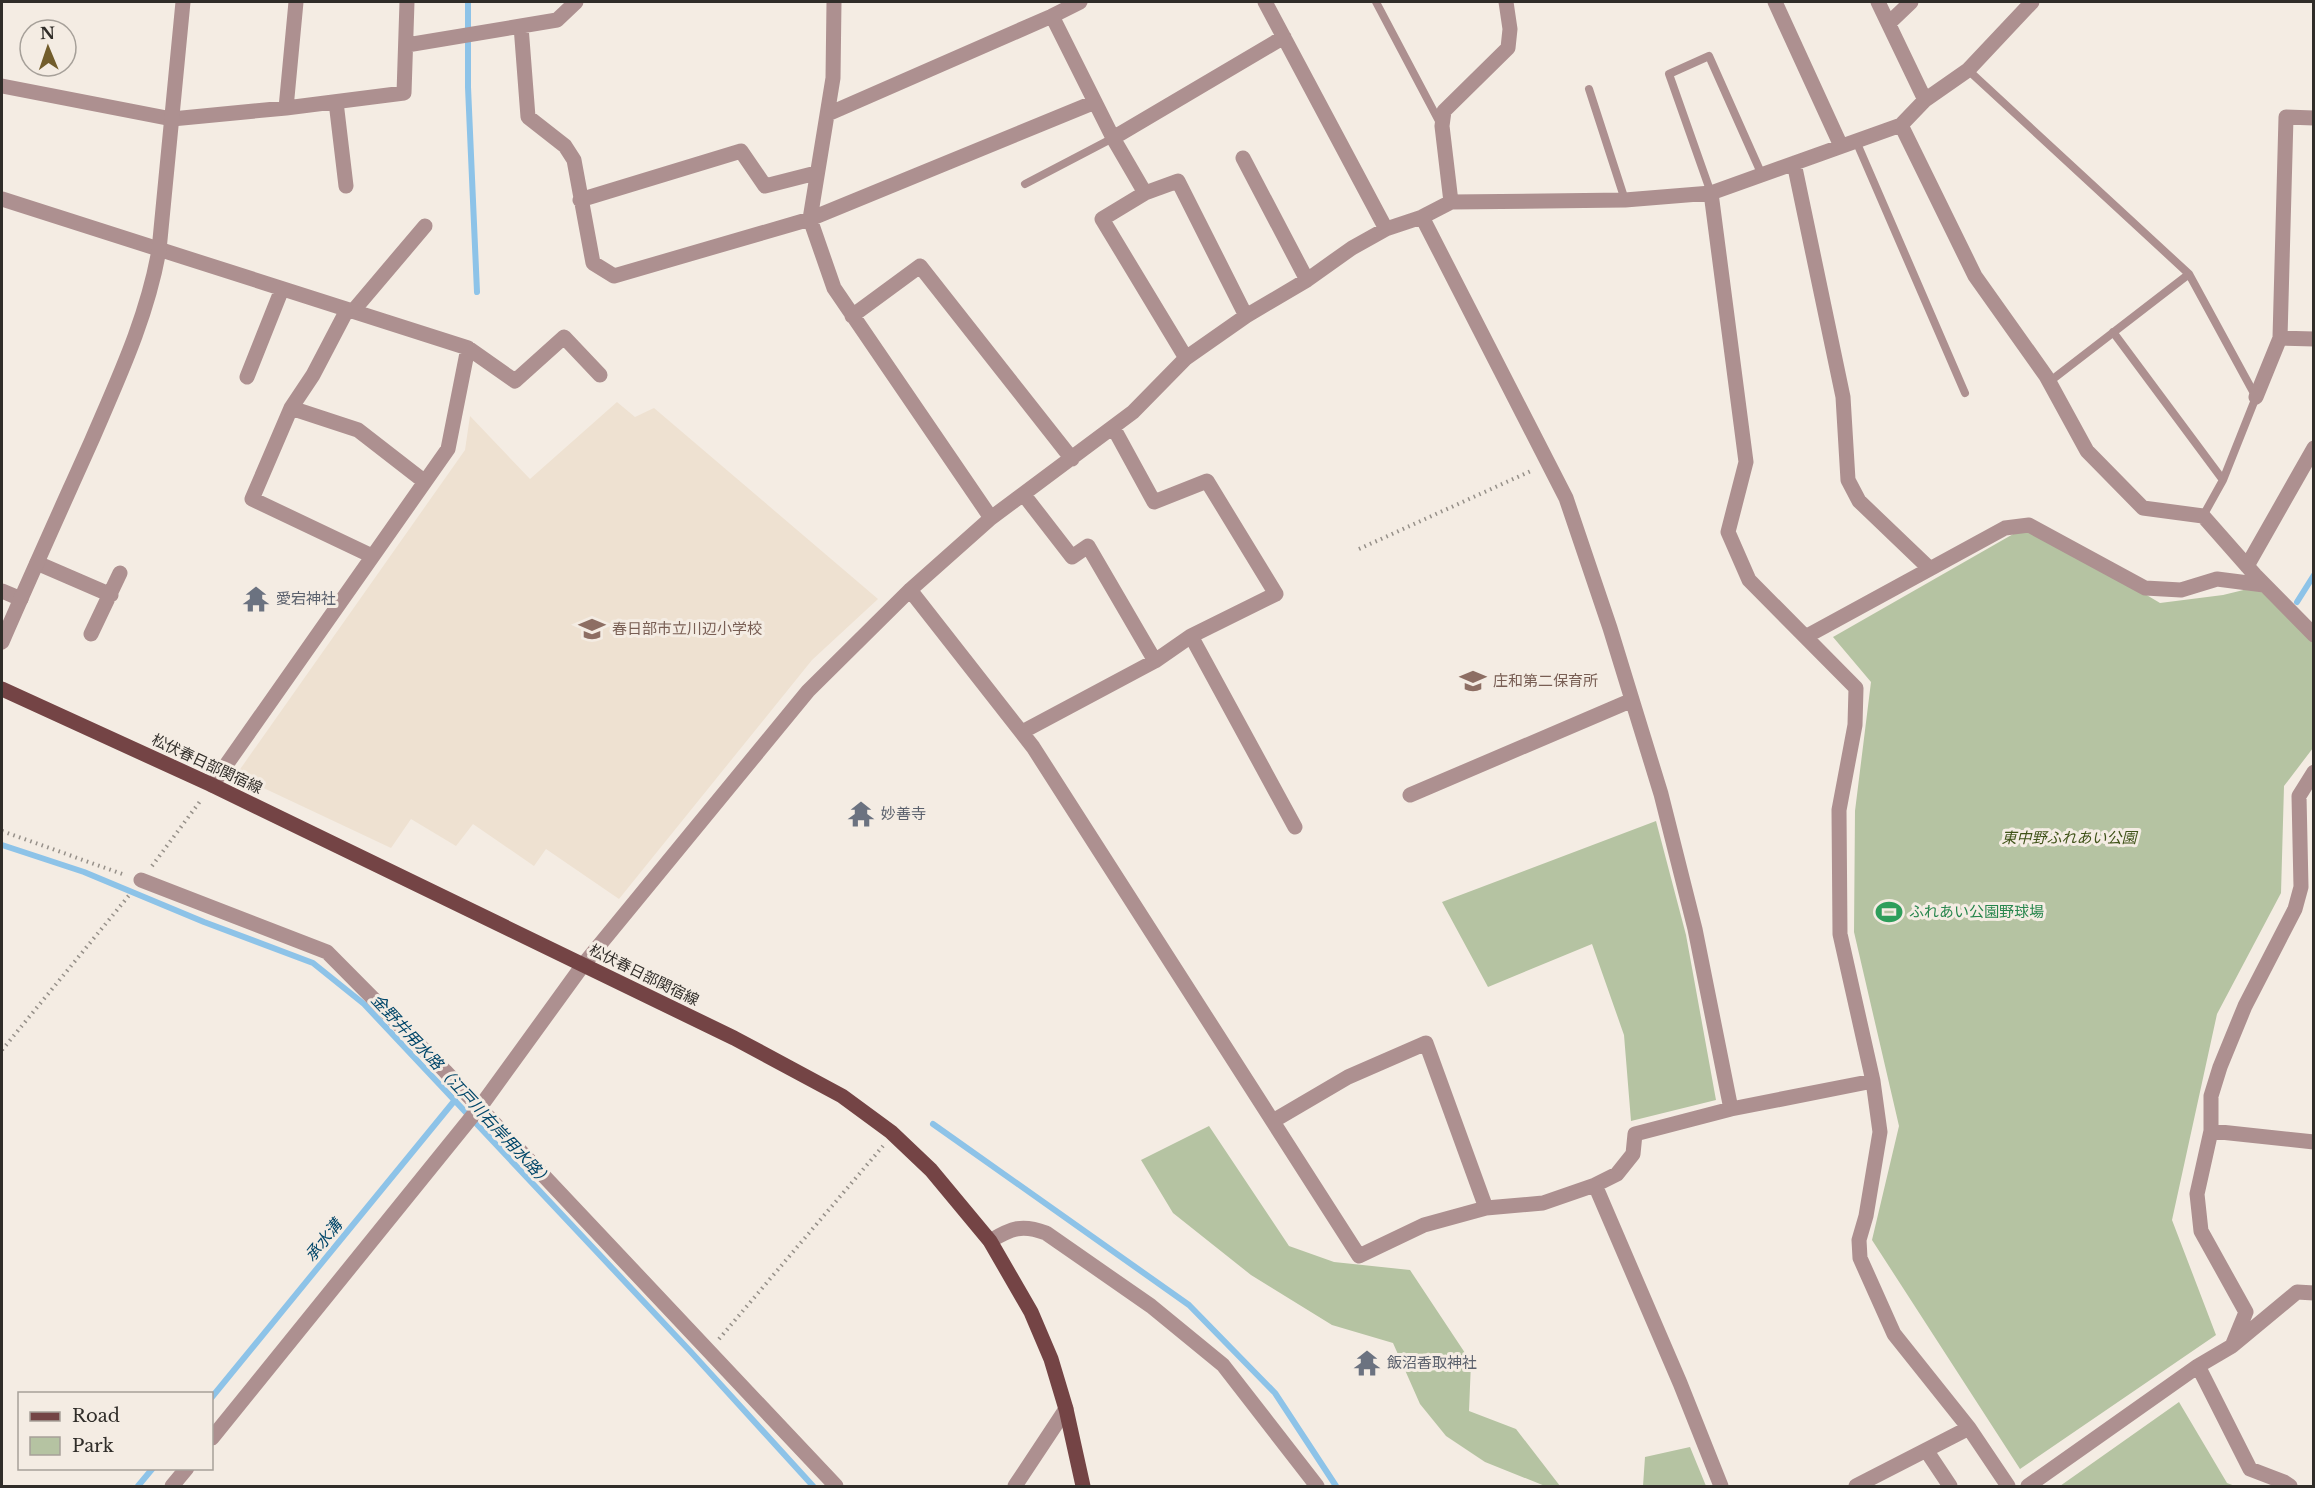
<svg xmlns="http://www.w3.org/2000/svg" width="2315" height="1488" font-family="'Libre Baskerville','Noto Sans JP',serif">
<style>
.built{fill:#eee1d1}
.green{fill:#b5c3a2}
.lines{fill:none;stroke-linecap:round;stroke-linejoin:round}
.stream{stroke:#8dc3e8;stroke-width:6}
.path{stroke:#969089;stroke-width:4;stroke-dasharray:1.5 4.5;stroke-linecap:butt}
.service{stroke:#ad9090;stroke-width:8}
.minor{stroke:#ad9090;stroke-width:15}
.tertiary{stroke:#ad9090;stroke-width:15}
.primary{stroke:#744445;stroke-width:15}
.labels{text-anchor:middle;stroke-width:6;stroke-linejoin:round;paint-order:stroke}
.worship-label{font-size:15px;fill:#5b616d;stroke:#f4ece3;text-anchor:start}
.education-label{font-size:15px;fill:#785e54;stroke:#f4ece3;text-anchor:start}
.street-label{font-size:15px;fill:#302d29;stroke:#f4ece3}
.park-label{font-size:15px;font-style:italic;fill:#405319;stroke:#f4ece3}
.leisure-label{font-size:15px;fill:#27864d;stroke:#f4ece3;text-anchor:start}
.water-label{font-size:16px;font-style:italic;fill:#004669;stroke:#f4ece3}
</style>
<rect width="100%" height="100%" fill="#f4ece3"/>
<path class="built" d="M617,402l18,15 19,-9 224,191 -66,61 -193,239 -73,-50 -12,17 -61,-42 -17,22 -45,-27 -20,29 -155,-73 229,-325 5,-34 60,63z"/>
<path class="green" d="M2029,525l131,78 63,-8 41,-10 49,58v105l-29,38 -3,107 -64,121 -45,206 44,115 -196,134 -148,-229 27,-114 -45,-194 1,-121 16,-129 -38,-45z
M1656,821l30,114 30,165 -85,21 -7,-86 -32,-91 -104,43 -46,-85z
M1209,1126l80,120 45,16 76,8 61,92 -2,49 47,18 44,57h-15l-60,-24 -39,-26 -26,-32 -27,-61 -61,-18 -81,-50 -78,-62 -32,-53z
M2179,1402l48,81 8,3h-175z
M1690,1447l16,39h-63l2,-29z"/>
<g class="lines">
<path class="stream" d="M468,2v85l9,205
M2297,602l17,-27
M2,845l82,27 120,50 109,41 51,41 326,347 123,135
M933,1124l256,181 86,88 61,93
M212,1397l243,-297
M138,1486l15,-18"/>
<path class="path" d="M1359,549l174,-79
M2,831l123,44
M152,866l49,-66
M2,1050l129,-157
M719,1339l164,-193"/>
<path class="service" d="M1376,2l64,121
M1968,70l221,204 67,123 -33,83
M1589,89l36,111
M1856,141l109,252
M1025,184l88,-46
M1711,193l-42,-119 40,-18 53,119
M2113,332l110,148 -20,36
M2049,382l140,-108"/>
<path class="minor" d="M834,2l-1,76 -23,141 24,69 157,230
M1265,2l121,227
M1775,2l66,144
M1878,2l47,98
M1052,16l61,122 32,55 33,-12 68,135
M1889,23l22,-21
M521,26l36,-6 19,-18
M407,45l114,-19 7,91 37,29 9,14 19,103 21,13 196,-57 285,-117
M2,86l170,33 114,-11 118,-15 3,-91
M336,102l10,84
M286,108l10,-106
M828,114l224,-98 28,-14
M1901,125l74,151 71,100 41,75 56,57 60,8 52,59 59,60
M1113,138l171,-101
M1243,158l64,122
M1794,163l49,234 5,83 11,21 70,67
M1145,193l-43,26 84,139
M1711,193l35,269 -18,70 21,48 107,108 -1,37 -16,85 1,124 33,147 7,51 -14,84 -7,24 1,18 34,76 75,94 39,58
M2,199l466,149 -20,101 -236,336
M580,200l161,-49 24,35 51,-13
M1451,202l-9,-76 2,-15 64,-63 2,-19 -4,-27
M1422,217l144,281 44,130 51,166 34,135 36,180
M347,310l-34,65 -22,33 -39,91 120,57
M353,311l72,-85
M852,316l68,-50 152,193
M2280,338l6,-221 28,1
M468,348l47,33 49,-44 36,38
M247,377l35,-88
M2256,397l24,-59 34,1
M291,408l67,22 67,52
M1113,427l41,75 53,-21 69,113 -85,42
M1024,495l48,62 16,-11 67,115
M37,563l74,32
M2247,566l67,-118
M910,590l123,157 326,509 65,-31 62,-17 57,-5 52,-18
M2,591l19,8
M91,634l29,-61
M1807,636l198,-108 24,-3 116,63 36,2 36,-11 47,6
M1022,732l133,-71 36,-25 104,191
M1410,795l220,-94
M141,880l186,72 118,119 391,415
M1273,1121l75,-44 78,-34 60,165
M2211,1131l103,11
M990,1241c22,-13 32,-17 56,-8l105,73 72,59 94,121
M2232,1346l14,-34 -45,-81 -4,-37 14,-63v-35l9,-29 25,-61 50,-97 6,-22 -2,-91 15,-24
M2198,1366l52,103 34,13 6,4
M212,1438l271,-335 100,-138 225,-274 102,-101 81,-72 142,-106 53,-54 60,-42 61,-36 45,-32 34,-19 36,-12 29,-15 174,-2 86,-7 190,-68 24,-25 43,-30 64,-68
M1926,1450l24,36
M172,1486l15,-18
M1015,1486l51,-77
M1721,1486l-41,-103 -85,-198 22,-11 16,-20 2,-20 96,-25 142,-28
M1856,1486l113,-58
M2028,1486l170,-120 34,-20 65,-54 17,1"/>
<path class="tertiary" d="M2,642c29,-67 59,-133 89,-200 27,-63 56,-124 68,-192l24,-248"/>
<path class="primary" d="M2,689l210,96 522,253 108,58 49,36 40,38 59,71 41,71 20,47 15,50 17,77"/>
</g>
<defs>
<g id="temple-bare" transform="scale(2.07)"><path d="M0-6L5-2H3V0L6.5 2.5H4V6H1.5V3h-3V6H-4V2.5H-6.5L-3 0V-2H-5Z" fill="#6b7280" stroke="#f4ece3" stroke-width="2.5" paint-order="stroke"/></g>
<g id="school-bare" transform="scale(2.07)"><path d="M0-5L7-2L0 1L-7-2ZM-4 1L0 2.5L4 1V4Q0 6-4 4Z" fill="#8d6e63" stroke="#f4ece3" stroke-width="2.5" paint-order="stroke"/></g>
<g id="stadium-bare" transform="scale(2.07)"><path d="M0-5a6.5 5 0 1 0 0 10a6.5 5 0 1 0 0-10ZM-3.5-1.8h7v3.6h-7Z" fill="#2e9e5b" stroke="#f4ece3" stroke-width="2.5" paint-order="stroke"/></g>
</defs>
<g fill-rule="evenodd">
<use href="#temple-bare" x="256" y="599"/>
<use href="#school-bare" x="592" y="629"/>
<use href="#school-bare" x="1473" y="681"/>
<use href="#temple-bare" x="861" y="814"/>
<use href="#stadium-bare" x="1889" y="912"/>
<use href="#temple-bare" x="1367" y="1363"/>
</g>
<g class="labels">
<g class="worship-label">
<text x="276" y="604">愛宕神社</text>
<text x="881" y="819">妙善寺</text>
<text x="1387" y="1368">飯沼香取神社</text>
</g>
<g class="education-label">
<text x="612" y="634">春日部市立川辺小学校</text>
<text x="1493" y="686">庄和第二保育所</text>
</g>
<g class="street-label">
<text transform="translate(207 764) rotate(25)" y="5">松伏春日部関宿線</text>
<text transform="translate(644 975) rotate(26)" y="5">松伏春日部関宿線</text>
</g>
<g class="park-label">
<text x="2069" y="843">東中野ふれあい公園</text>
</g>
<g class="leisure-label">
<text x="1909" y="917">ふれあい公園野球場</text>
</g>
<g class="water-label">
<text transform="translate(462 1090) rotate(47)" y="6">金野井用水路（江戸川右岸用水路）</text>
<text transform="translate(323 1240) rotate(-51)" y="6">承水溝</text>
</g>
</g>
<rect width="2315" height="1488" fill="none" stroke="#302d29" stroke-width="6"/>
<rect x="18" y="1392" width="195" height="78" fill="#f4ece3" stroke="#a6a099" stroke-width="1.5"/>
<rect x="30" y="1412" width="30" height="9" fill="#744445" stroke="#a6a099" stroke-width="1.5"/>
<text x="72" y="1422" font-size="18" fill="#302d29">Road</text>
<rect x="30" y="1437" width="30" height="18" fill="#b5c3a2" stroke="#a6a099" stroke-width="1.5"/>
<text x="72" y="1452" font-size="18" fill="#302d29">Park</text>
<g transform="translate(48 48) rotate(358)"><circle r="28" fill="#f4ece3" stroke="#a6a099" stroke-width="1.5"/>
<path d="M0-4.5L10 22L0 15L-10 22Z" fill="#725d2c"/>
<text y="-9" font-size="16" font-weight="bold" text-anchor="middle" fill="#302d29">N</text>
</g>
</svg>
